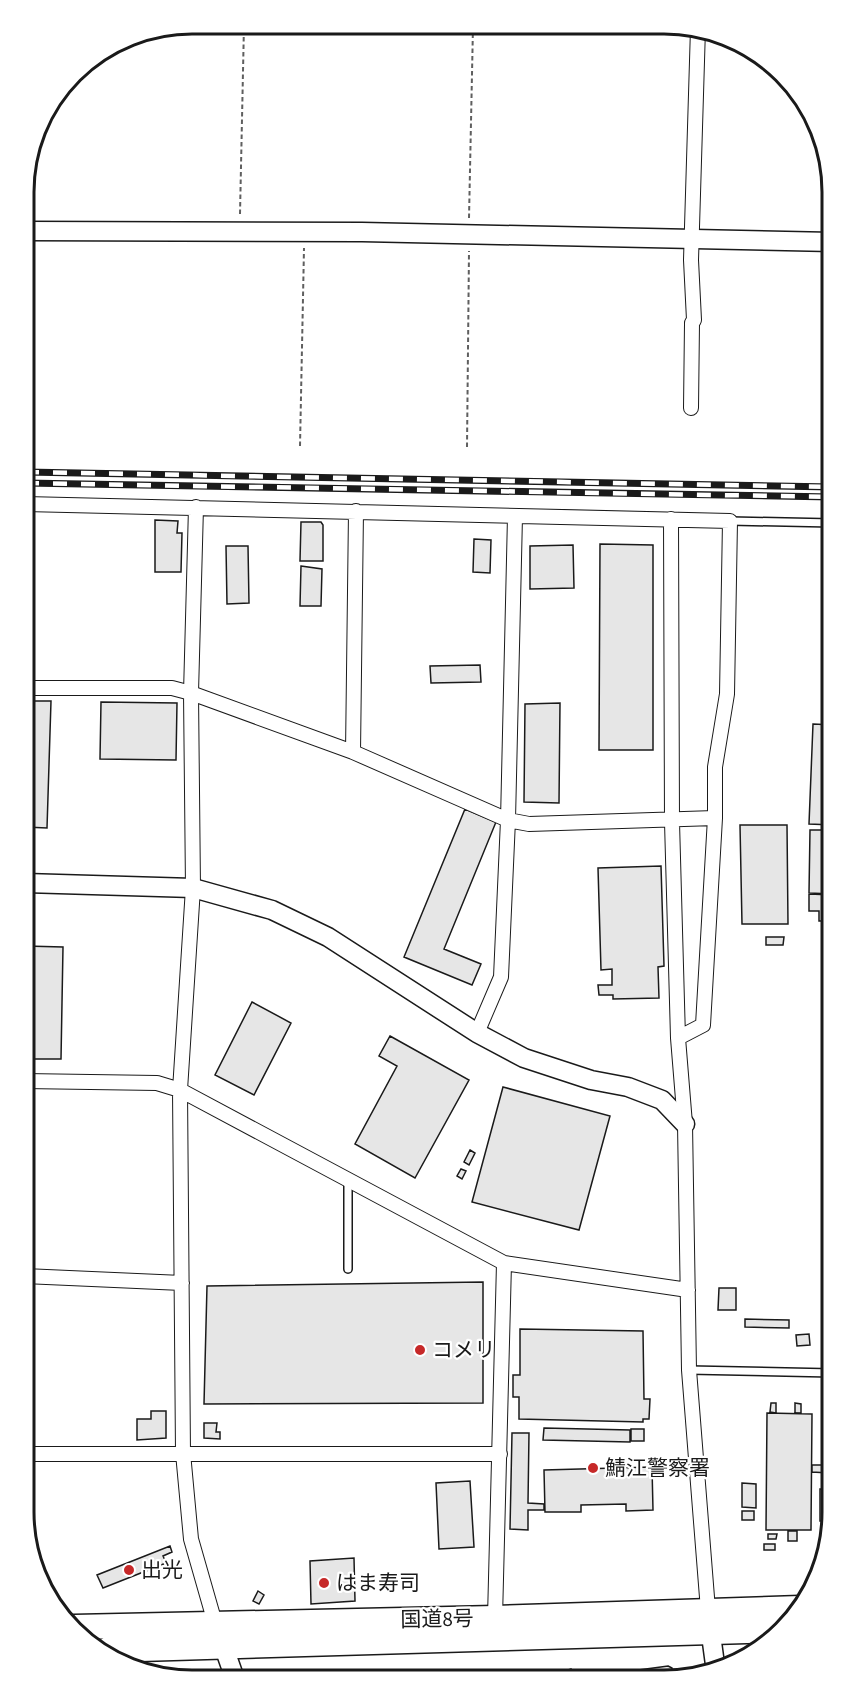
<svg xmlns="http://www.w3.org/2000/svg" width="857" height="1704" font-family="'Source Sans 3','Noto Sans JP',sans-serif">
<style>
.building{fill:#e6e6e6;stroke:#1a1a1a;stroke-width:1.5}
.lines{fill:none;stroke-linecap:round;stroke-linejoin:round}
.lane-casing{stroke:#1a1a1a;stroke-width:10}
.street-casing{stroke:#1a1a1a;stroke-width:16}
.secondary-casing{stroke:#1a1a1a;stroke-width:21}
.highway-casing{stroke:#1a1a1a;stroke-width:27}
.path{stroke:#5f5f5f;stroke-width:2;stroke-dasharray:4.5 3;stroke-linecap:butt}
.lane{stroke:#fff;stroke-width:7}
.street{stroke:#fff;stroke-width:14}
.secondary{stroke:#fff;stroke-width:18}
.highway{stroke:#fff;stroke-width:24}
.rail-casing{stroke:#1a1a1a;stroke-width:7}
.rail{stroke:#fff;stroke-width:4.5;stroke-dasharray:14;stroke-linecap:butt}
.poi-dot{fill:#c62828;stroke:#fff;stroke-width:2}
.labels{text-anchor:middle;stroke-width:4.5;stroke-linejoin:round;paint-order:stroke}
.poi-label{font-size:21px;fill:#1a1a1a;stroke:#fff;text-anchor:start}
.street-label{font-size:21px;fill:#1a1a1a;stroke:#fff}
.rim{fill:none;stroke:#1a1a1a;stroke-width:3}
</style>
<rect width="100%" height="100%" fill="#fff"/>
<path class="building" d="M155,520l23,1 -1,12h5l-1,39h-26z
M301,522h20l2,3v36h-23z
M474,539l17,1 -1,33 -17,-1z
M600,544l53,1v205h-54z
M573,545l1,43 -44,1v-43z
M226,546h22l1,57 -22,1z
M301,566l21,3 -1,37h-21z
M480,665l1,17 -50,1 -1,-17z
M25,701h26l-4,127 -22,-1z
M101,702l76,1 -1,57 -76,-1z
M560,703l-1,100 -35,-1 1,-98z
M813,724l20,1v100l-24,-1z
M465,809l31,13 -52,127 37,15 -9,21 -68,-28z
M740,825h47l1,99h-46z
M810,830h23v64l-24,-1z
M661,866l3,100 -6,1 1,31 -46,1v-4h-14l-1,-10h14v-16l-11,1 -3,-102z
M809,894l24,1v26h-14v-10h-10z
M766,937h18l-1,8h-17z
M25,946l38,1 -2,112h-37z
M252,1002l39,21 -37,72 -39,-20z
M390,1036l79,44 -54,98 -60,-34 42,-78 -18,-10z
M503,1087l107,29 -31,114 -107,-28z
M470,1150l5,3 -6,12 -5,-3z
M461,1169l5,2 -4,8 -5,-3z
M483,1282v121l-279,1 3,-118z
M719,1288h17v22h-18z
M745,1319l44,1v8l-44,-1z
M520,1329l123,2 1,68h6l-1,20h-6v3l-124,-3v-22h-6v-22h7z
M809,1334l1,11 -13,1 -1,-11z
M771,1403h5v10l-6,-1z
M795,1403l6,1v9h-6z
M151,1411h15v27l-29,2v-21h14z
M767,1413l45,1 -1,116h-45z
M204,1423h13l-1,9h4v7l-16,-1z
M544,1428l86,2v12l-87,-2z
M631,1429h13v12h-13z
M512,1433h17l-1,70 16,1v6h-16v20l-18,-1z
M812,1465h17v8l-17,-1z
M652,1467l1,43 -27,1v-7l-45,1v7h-36l-1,-42z
M470,1481l4,66 -35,2 -3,-66z
M742,1483l14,1v24l-14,-1z
M820,1489h5v32h-5z
M742,1511h12v9h-12z
M788,1531h9v10h-9z
M768,1534h9l-1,5h-8z
M764,1544h11v6h-11z
M170,1546l2,6 -9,4 3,7 -63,25 -6,-13z
M354,1558l1,43 -44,3 -1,-43z
M258,1591l6,4 -5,9 -6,-3z
M668,1666l4,2v4h7v6l-44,2v-7h4v-3z
M571,1669l3,11h-37z"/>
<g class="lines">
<g class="lane-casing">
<path id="lane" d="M730,521l103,2
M348,1269v-89
M689,1370l144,3
M829,1373l4,-180"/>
</g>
<g class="street-casing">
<path id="street" d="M691,408l1,-85 2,-3 -3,-60 7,-232
M25,504l705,17 -3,173 -12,73v51l-12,207 -25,13
M196,507l-5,186 2,195 -13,202 3,363 8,86 24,84
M671,519l1,303 6,216 7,86 4,246 19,240
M25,688h147l19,5 162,59 155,68 21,4 186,-6
M353,752l3,-241
M477,1033l24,-56 7,-157 7,-304
M24,1081l133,2 23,7 324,173 184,27
M24,1276l158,7
M24,1454h476
M495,1618l9,-355"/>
</g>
<g class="secondary-casing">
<path id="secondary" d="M25,231l337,1 471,10
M25,883l168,5 79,22 56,27 149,96 47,25 67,22 37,7 34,13 23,24
M709,1620l7,52
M220,1636l15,43"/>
</g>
<g class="highway-casing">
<path id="highway" d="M74,1627l421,-9 305,-10
M107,1650l670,-20"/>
</g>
<path class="path" d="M240,214l4,-190
M469,218l4,-192
M300,446l4,-198
M467,447l2,-196"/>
<use href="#lane" class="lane"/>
<use href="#street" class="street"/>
<use href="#secondary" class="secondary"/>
<use href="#highway" class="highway"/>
<g class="rail-casing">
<path id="rail" d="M25,472l808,15
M25,483l808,14"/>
</g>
<use href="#rail" class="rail"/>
</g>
<g class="poi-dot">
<circle cx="420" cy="1350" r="6"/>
<circle cx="593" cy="1468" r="6"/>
<circle cx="129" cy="1570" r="6"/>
<circle cx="324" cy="1583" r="6"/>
</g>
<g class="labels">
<g class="poi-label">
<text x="432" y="1357">コメリ</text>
<text x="605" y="1475">鯖江警察署</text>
<text x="141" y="1577">出光</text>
<text x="336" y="1590">はま寿司</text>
</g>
<g class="street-label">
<text transform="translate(437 1619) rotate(-1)" y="7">国道8号</text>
</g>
</g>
<path d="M0 0H857V1704H0ZM192 34H664A158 158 0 0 1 822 192V1512A158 158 0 0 1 664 1670H192A158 158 0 0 1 34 1512V192A158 158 0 0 1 192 34Z" fill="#fff" fill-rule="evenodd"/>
<path class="rim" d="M192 34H664A158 158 0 0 1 822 192V1512A158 158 0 0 1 664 1670H192A158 158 0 0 1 34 1512V192A158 158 0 0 1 192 34Z"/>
</svg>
